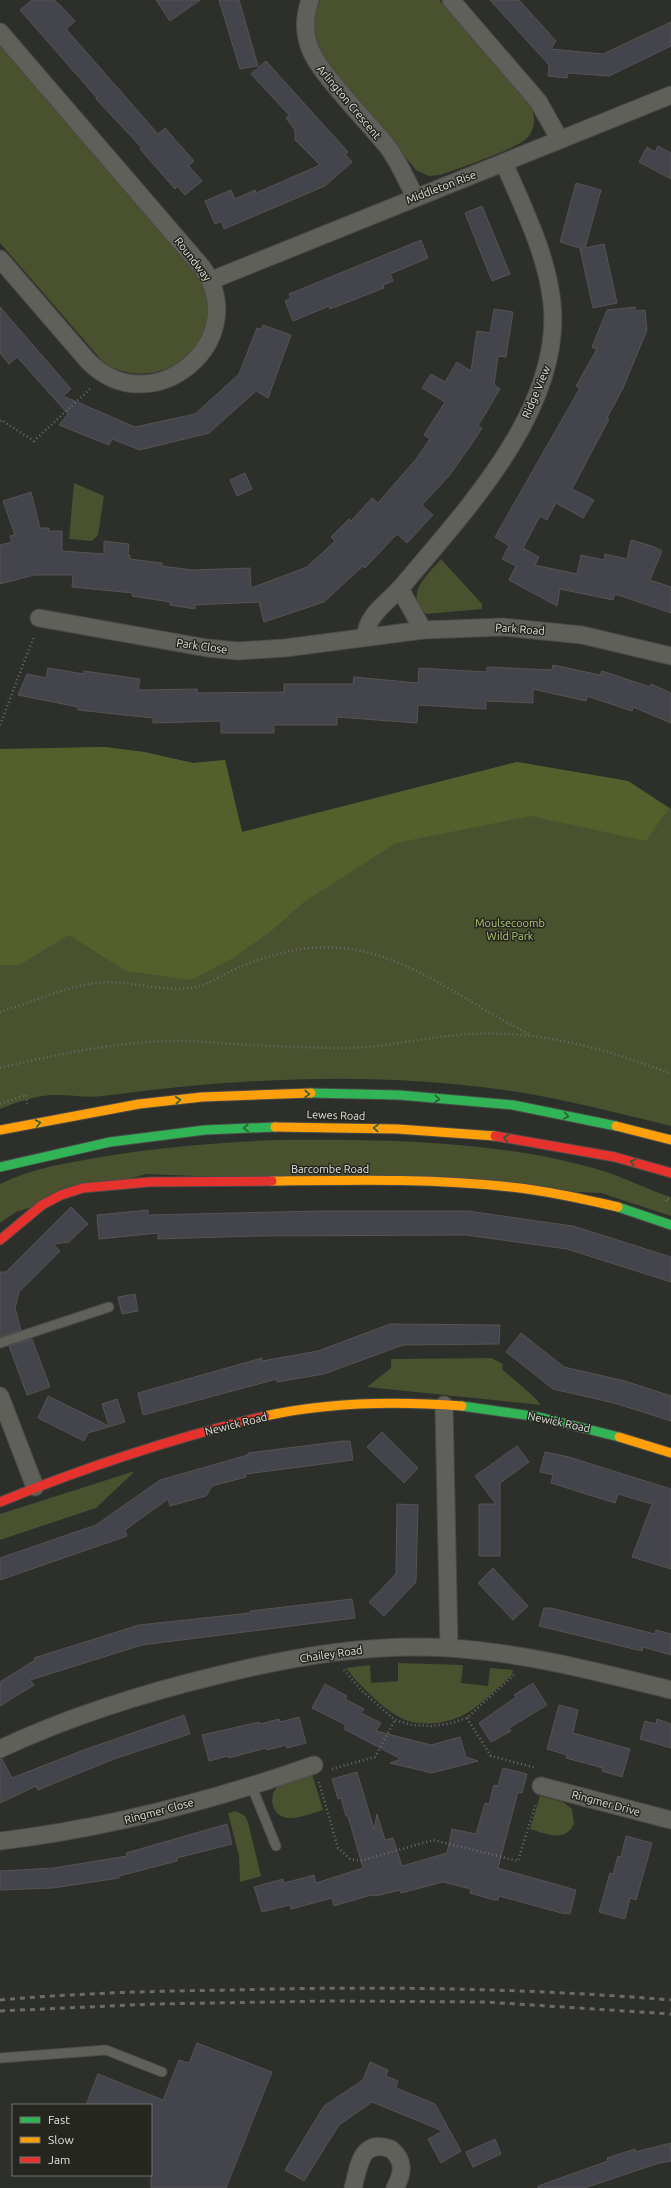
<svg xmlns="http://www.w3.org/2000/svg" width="671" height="2188" font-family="Ubuntu,sans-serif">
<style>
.green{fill:#49512f}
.forest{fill:#545f2c}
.building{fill:#44454c;stroke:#545453}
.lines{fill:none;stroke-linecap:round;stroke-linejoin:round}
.lane-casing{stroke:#4a4b48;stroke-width:11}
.street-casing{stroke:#4a4b48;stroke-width:19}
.fast-casing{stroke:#4a4b48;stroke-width:11}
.slow-casing{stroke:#4a4b48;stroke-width:11}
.jam-casing{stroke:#4a4b48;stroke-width:11}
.path{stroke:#6b6d67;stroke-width:2.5;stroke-dasharray:1 3;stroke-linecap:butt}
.lane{stroke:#5e6059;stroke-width:9}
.street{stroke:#5e6059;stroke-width:17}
.fast{stroke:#30b455;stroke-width:9}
.slow{stroke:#ff9f0a;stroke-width:9}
.jam{stroke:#e5322d;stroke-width:9}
.rail{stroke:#6b6c67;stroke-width:3;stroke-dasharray:5 5;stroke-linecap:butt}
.oneway{stroke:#295f35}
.labels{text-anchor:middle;stroke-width:3;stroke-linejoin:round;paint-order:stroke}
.street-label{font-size:11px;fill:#e2e3de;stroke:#24261f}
.park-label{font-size:11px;fill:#b5c973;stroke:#24261f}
</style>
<rect width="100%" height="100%" fill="#2d2f2a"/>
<path class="green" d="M320,0h119l92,105c4,11 5,24 -4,33 -12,12 -68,30 -86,37l-12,1 -13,-6 -93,-112 -9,-27 1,-17z
M0,44l197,228c4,7 9,15 11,22 13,59 -54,100 -104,69l-104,-120z
M74,483l30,13 -6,39 -6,6 -23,-2z
M441,559l41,45v5l-56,5c-23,-20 2,-39 15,-55z
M104,747l40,5 49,11 32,-3 17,72 275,-70 111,19 43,28v317c-55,-13 -110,-28 -167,-36 -133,-19 -268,-12 -401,6 -15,2 -32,-1 -47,-1 -19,0 -39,7 -56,14v-359z
M274,1140c106,-1 227,0 329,31 23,7 45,19 68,26v19l-70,-23 -455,-19 -130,38 -16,11v-39c26,-13 55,-19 84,-24 63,-12 127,-17 190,-20z
M491,1358l12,6 -1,5 31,27 8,9 -174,-18 24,-19v-9z
M135,1471l-39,37 -96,32v-26z
M398,1663l65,2 -2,18 27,3 2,-18 23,2 -1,5c-15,13 -30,30 -47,39 -17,10 -44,13 -62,5 -19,-9 -45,-35 -57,-51l24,-3 1,18 27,-2z
M312,1774l11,36c-18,5 -45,19 -51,-8l1,-9 5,-7z
M540,1796l23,6 9,7 2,14c-7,20 -28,11 -44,6z
M236,1811l9,5 3,6 13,54 -21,6 -1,-26 -11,-43z"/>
<path class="forest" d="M104,747l40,5 49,11 32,-3 17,72 275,-70 111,19 41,27 -23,33 -115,-25 -135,27 -92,59 -34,30 -37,26 -42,22 -65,-9 -57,-36 -50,30h-19v-216z"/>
<path class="building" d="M32,0h22l7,6 14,15 -9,8 92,105 7,-6 29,33 -5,5 13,15 -17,14 -8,-9 -2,3 -35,-40 2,-1 -46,-49 1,-1 -77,-88z
M156,0h44l-30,21z
M219,0h20l19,66 -18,3z
M490,0h29l37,41 -5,8 52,5 68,-32v24l-62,30 -41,-3 -1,5 -19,-2 1,-11z
M266,61l82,91 -3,2 7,8 -27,24 -101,43 -3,-8 -6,3 -10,-23 26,-11 4,9 20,-9 1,3 64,-28 -25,-25v-10l-9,-12 3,-3 -38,-41z
M658,146l13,7v26l-32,-17 8,-15 8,5z
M576,183l25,7 -16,58 19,-4 13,59 -24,5 -13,-59h3l-23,-7z
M482,206l28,68 -18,7 -27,-68z
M421,240l7,18 -38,16 3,7 -10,4 1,3 -54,21 -1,-3 -36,15 -8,-20 6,-3 -2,-4z
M0,307l71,82 -8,7 72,31 60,-13 44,-40 18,-46 4,1 2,-4 28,10 -23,63 -12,-7 -47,42 -69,17 -28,-11 -3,6 -50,-20 9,-11 -51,-57 -8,7 -9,-11z
M635,307l1,4 9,-1 2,20 -24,58 -16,30 2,1 -37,70 22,11 -11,18 -27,-15 -9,17 -7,-4 -17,32 16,9 -4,8 42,9 4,-19 23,5 1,-6 22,5 4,-19 21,6 10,5 -12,29 21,7v26l-56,-19 -2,6 -53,-11 -3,17 -48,-26 7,-14 -14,-7 7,-13 -14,-9 85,-149 -4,-2 21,-37 -5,-2 15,-37z
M494,309l19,3 -7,45 -8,-1 -4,29 6,4 -22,37 4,2 -9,14 -24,34 -27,29 11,10 -26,28 -10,-9 -32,34 -2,-2 -39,36 -60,20 -5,-20 -64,3v4l-25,-4v-3l-38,-6 1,-3 -61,-6 1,-12h-39l-34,9v-39l12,-3 -2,-6 5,-1 -12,-34 28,-9 9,36h9v3h13v20l42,3v-13l25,3 -1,11h2v4l32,4v3l30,4 58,-2 1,20 56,-21 28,-26 -4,-4 18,-18 2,2 21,-23 6,5 39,-45 13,-19 -6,-4 21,-33 -23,-14 9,-14 14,8 12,-20 14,9 6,-40 13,2z
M245,473l7,16 -15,7 -7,-16z
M553,665l47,10 2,-4 48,16 1,-3 20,9v30l-38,-16 -1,4 -45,-15 -1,5 -53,-12v14l-47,-2v8l-68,-4 -1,18 -80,-6v8h-63v8h-53v-12l-68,2v-5l-75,-8v-3l-60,-12 9,-21 19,4 2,-10 36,6v-3l56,8 -2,11 59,-1v4l87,-1v-8h69l1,-7 64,6 1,-15 68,4v-5l65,3z
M71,1207l17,17 -19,18 -16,2 7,7 -41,41 -4,16 6,22 -21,7v-65h6z
M148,1210v5l171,-4h149l76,11 29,4 98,31v25l-104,-33 -101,-14 -210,1 -98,3v-6l-59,6 -2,-24z
M135,1294l3,17 -16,3 -4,-17z
M390,1324l110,1 -1,19 -96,1 -79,29 -47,8v-3l-134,36 -5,-22 124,-35v3l56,-10z
M521,1333l43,34 61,14 46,15v25l-57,-18 -61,-14 -47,-37z
M32,1339l18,48 -23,8 -18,-49z
M48,1396l61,30 -7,-22 15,-5 8,23 -37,11 -4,8 -46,-23z
M382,1432l36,36 -14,15 -37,-36z
M343,1441h7l3,19 -107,14v3l-34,9 -6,10 -36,10 -2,-7 -43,31 2,6 -127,44v-22l96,-33 64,-45 88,-25v-2z
M517,1446l12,16 -29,21v73h-21v-52h17l-21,-28z
M545,1452l24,5 102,32v80l-39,-12 20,-53 -34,-10 -3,9 -64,-20 2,-8 -13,-3z
M397,1504l21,1 -2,77 -32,34 -15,-14 27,-28z
M493,1568l35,38 -15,14 -35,-37z
M352,1599l3,19 -213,27 -112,35 4,5 -34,21v-24l35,-22 -1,-2 105,-33 111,-12v-2z
M544,1608h7l104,26 1,-4 15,4v21l-28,-8 -1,4 -103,-25z
M533,1683l14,22 -38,23 2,3 -20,11 -12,-19 37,-26 -2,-2z
M325,1684l22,12 -2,3 19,10 -3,4 20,10 -5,8 55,14 29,-8 6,20 12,4 -46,12 -42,-10 11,-4 -57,-30 2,-4 -34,-17z
M559,1705l19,5 -5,23 57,16 -8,28 -20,-6 1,-3 -37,-10 1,-3 -20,-6z
M184,1715l6,19 -76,25 -76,31 -2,-4 -36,17v-44h2l10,19 69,-27z
M299,1717l7,26 -19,5 -1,-3 -19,5 -1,-2 -37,10 -1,-2 -19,5 -7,-26 57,-13 1,2 19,-5 1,3z
M657,1719l14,5v24l-31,-9 5,-18 11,3z
M503,1768l24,6 -5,19 -4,-1 -20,76 78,22 -6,24 -5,-1v1l-66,-18 -1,4h-4l-24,-7 1,-4 -28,-7 -42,11 -1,-3 -24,6 -5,-1 -37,11 -2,-8 -41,11 -1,-4 -28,7 -8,-25 29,-8 1,4 30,-8 2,8 47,-15 -15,-52h-2l-5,-18 -3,1 -6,-20 25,-7 17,57 3,-15 8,26 8,-2 9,28 45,-13 5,-24 24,5 9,-31 4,1 5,-19 4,1z
M227,1824l5,20 -55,14v3l-58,15v2l-66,10 -53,2v-19l54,-3 73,-12 -1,-3z
M626,1836l26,7 -16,57 -6,-2 -5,21 -26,-7 11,-39 3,1 5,-18 3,1z
M197,2043l75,29 -46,116h-75v-83h-65l12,-31 65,26 16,-40 10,3z
M370,2062l18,8 -2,6 12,5 -2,7 39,16 26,47 -20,12 -13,-24 15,-8 -71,-29 -33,23 -35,56 -19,-11 39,-64 39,-26z
M495,2139l6,15 -28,13 -7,-15z
M671,2143v18l-12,2 -74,25h-47v-2l70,-25 -1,-3 28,-9v3z"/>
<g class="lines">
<g class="lane-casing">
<path id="lane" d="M0,1343l109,-36
M252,1787l24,59
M0,2058l106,-8 56,22"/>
</g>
<g class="street-casing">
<path id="street" d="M310,0c-14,41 6,63 31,93 15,18 31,35 46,53 12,16 19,33 28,51
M451,0l87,101 22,39
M0,32l202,235c53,73 -50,159 -114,94l-88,-102
M212,280l459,-185
M400,589l23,41
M39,618l168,30 31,3 47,-3 138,-18 80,-3 79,8 89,21
M366,637c-1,-22 25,-37 37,-52 63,-75 160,-177 149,-282 -5,-48 -29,-96 -48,-140
M0,1396l35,91
M444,1405l5,243
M0,1749c72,-34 147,-57 223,-75 74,-18 150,-31 227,-26 76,5 148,24 221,42
M541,1786l130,34
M0,1841c108,-13 211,-40 314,-76
M353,2188c6,-21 7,-50 38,-39 14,12 12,24 4,39"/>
</g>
<g class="fast-casing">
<path id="fast" d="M311,1093l88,2 114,10 103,21
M0,1167l110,-25 95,-12 70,-3
M618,1207l53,18
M462,1406l77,11 80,20"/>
</g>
<g class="slow-casing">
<path id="slow" d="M616,1126l55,14
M275,1127l122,2 98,7
M0,1130l139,-26 63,-7 109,-4
M272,1181c80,-1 160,-3 239,6 37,4 72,12 107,20
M265,1416c64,-14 133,-15 197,-10
M619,1437l52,16"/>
</g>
<g class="jam-casing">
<path id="jam" d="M495,1136l120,21 56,16
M0,1240l42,-35 19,-10 22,-7 66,-6 123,-1
M0,1502c86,-35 174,-64 265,-86"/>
</g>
<path class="path" d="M0,421l1,-1 33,21 58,-54
M0,725l34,-89
M0,1012c33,-10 73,-29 107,-30 25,0 61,10 84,6 16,-3 28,-11 42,-18 19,-9 42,-16 63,-20 91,-17 157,47 233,84
M0,1068c58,-14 115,-26 175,-27 19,-1 39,2 58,3 39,2 78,4 116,4 37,-1 73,-10 109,-13 75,-7 144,12 213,39
M0,1104l26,-9 1,9
M666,1201l1,-3 4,2
M344,1670l19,22 32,28 17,5 19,1 17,-2 19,-6 48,-44
M467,1718l24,38 45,12
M332,1769l43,-12 20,-37
M319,1782l19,66 12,11 10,2 73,-21 85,21 18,-58"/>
<use href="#lane" class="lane"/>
<use href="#street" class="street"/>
<use href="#fast" class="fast"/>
<use href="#slow" class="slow"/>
<use href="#jam" class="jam"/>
<path class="rail" d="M0,2000c77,-7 155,-9 233,-10 146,-4 292,-2 438,10
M0,2011l154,-7 174,-3 158,1 185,12"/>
</g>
<defs><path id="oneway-chevron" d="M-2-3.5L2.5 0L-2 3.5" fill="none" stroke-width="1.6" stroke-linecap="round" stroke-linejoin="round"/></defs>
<g class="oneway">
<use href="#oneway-chevron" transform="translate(307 1094) rotate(1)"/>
<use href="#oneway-chevron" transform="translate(437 1099) rotate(5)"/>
<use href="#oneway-chevron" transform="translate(178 1100) rotate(-6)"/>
<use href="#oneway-chevron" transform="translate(566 1116) rotate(12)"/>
<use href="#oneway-chevron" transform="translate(38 1123) rotate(-11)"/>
<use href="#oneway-chevron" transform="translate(246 1128) rotate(178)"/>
<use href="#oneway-chevron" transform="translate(376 1128) rotate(-178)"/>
<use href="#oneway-chevron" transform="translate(506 1138) rotate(-173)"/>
<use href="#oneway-chevron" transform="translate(633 1162) rotate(-164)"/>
</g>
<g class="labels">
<g class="street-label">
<text transform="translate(349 102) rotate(50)" y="4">Arlington Crescent</text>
<text transform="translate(441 187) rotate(-21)" y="4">Middleton Rise</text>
<text transform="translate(193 259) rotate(52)" y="4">Roundway</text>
<text transform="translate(536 392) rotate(-67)" y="4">Ridge View</text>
<text transform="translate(520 629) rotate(4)" y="4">Park Road</text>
<text transform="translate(202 646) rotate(8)" y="4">Park Close</text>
<text transform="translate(336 1115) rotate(2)" y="4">Lewes Road</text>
<text x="330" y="1173">Barcombe Road</text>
<text transform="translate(559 1422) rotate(12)" y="4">Newick Road</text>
<text transform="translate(236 1424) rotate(-14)" y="4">Newick Road</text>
<text transform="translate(331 1654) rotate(-8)" y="4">Chailey Road</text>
<text transform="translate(606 1803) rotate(15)" y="4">Ringmer Drive</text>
<text transform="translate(159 1811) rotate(-15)" y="4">Ringmer Close</text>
</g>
<g class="park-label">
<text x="510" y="927">Moulsecoomb<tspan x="510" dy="13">Wild Park</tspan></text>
</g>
</g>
<rect x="12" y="2104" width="140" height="72" fill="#24261f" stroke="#70726b"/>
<rect x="20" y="2117" width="20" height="6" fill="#30b455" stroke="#70726b"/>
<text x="48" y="2124" font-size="12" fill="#e2e3de">Fast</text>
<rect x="20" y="2137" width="20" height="6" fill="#ff9f0a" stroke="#70726b"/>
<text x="48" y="2144" font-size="12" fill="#e2e3de">Slow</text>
<rect x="20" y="2157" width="20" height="6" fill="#e5322d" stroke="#70726b"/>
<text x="48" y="2164" font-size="12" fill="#e2e3de">Jam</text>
</svg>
